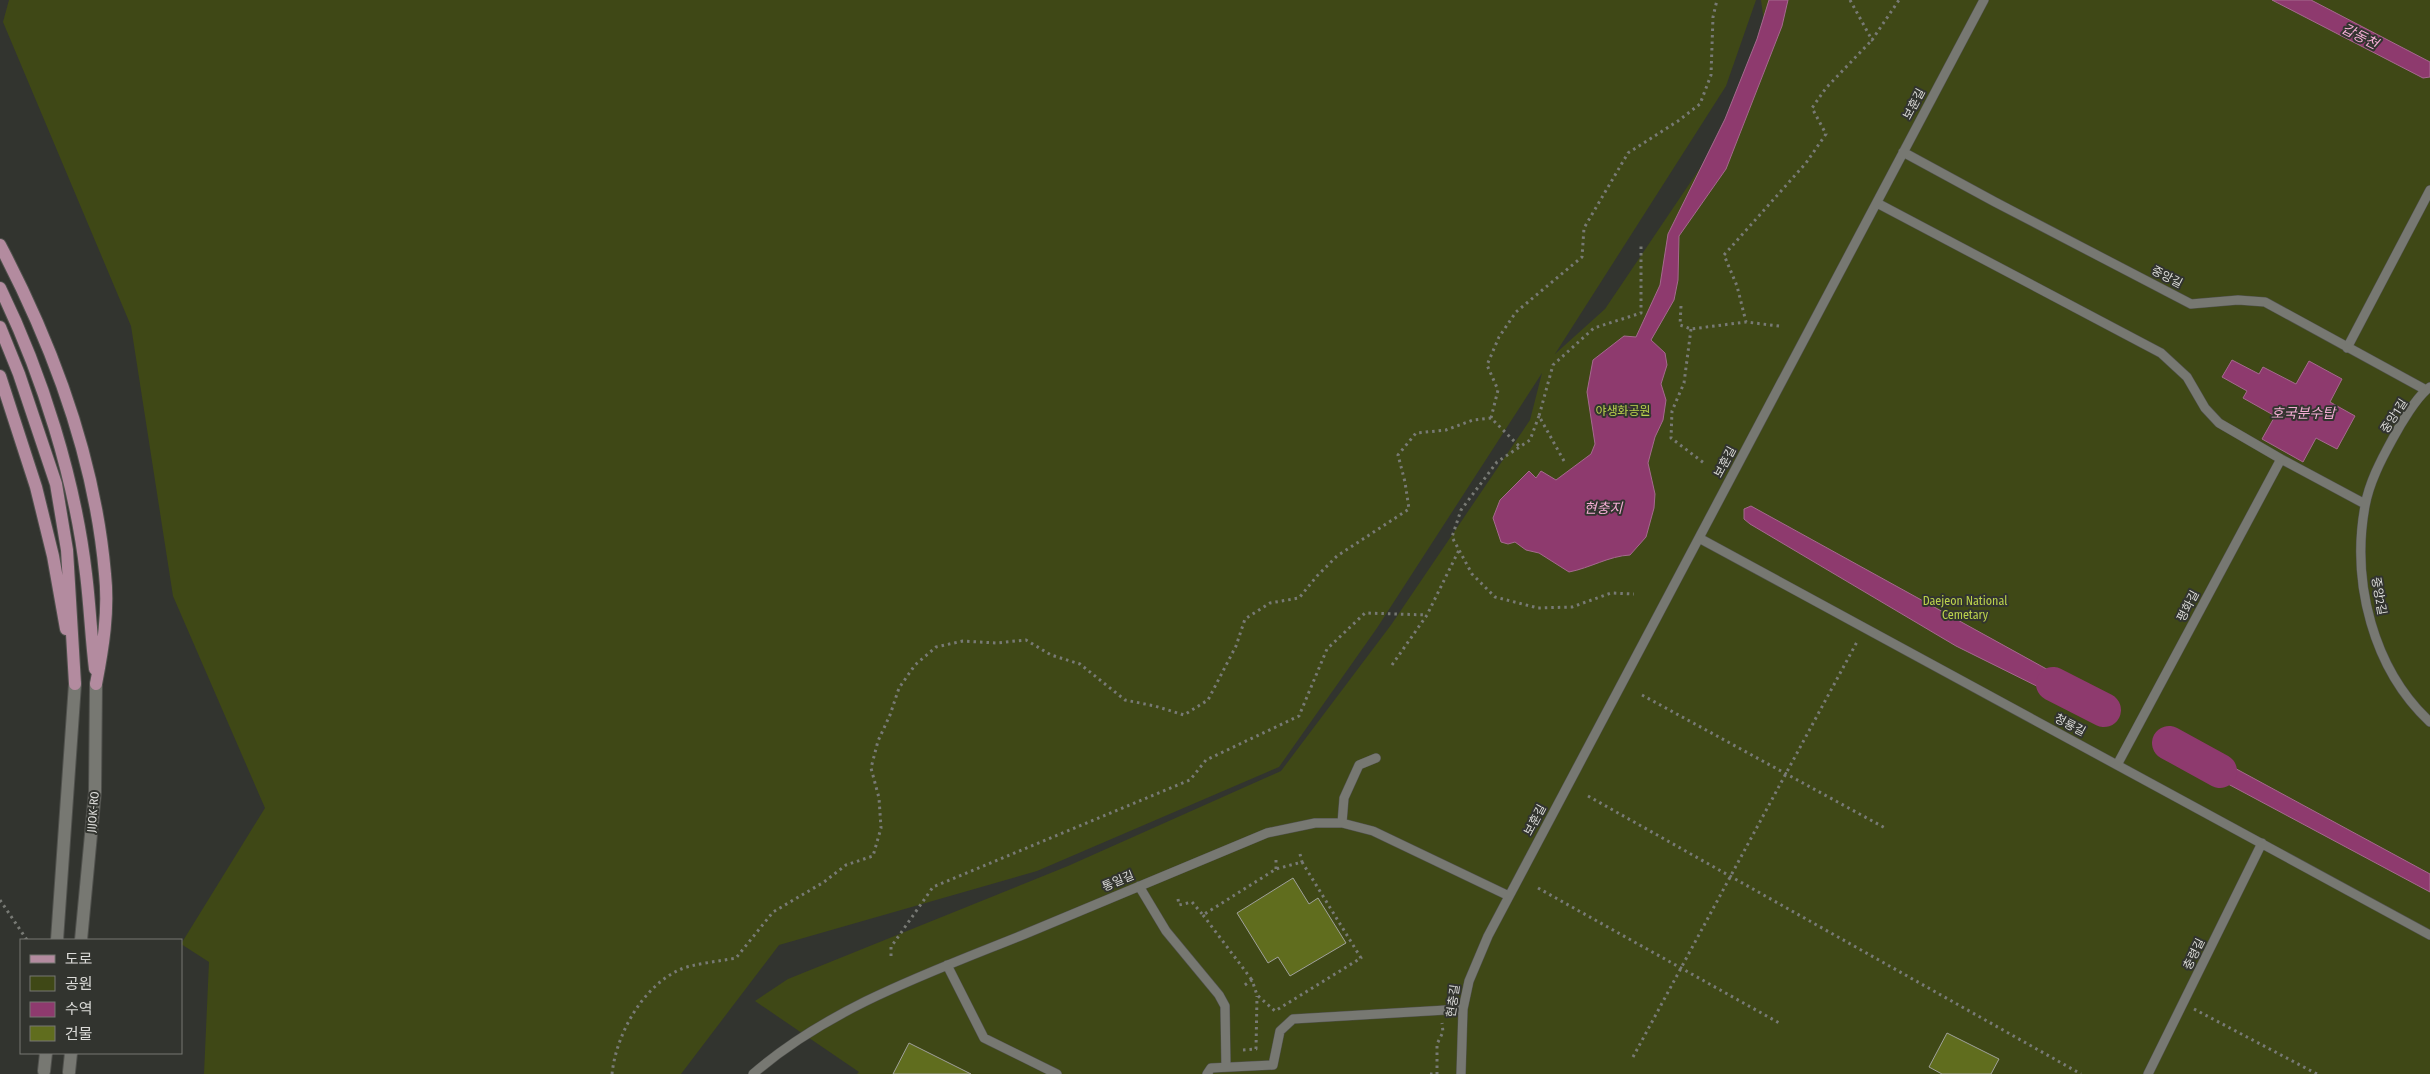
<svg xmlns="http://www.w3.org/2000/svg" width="2430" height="1074" font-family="'Fira Sans Condensed','Noto Sans KR',sans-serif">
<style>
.green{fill:#3f4816}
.water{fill:#8e3a6e;stroke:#a56a8e}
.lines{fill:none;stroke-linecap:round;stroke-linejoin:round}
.river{stroke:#8e3a6e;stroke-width:34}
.building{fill:#606d1e;stroke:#a0a19c}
.service-casing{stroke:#50514d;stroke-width:10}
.minor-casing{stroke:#50514d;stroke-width:14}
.primary-casing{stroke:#50514d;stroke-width:14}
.path{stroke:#787a75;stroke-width:3;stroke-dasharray:2.5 4;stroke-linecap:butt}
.service{stroke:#777872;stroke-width:9}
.minor{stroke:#777872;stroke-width:12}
.primary{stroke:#b38b9f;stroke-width:12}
.labels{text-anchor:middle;stroke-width:4;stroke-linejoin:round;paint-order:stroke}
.street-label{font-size:12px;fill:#dbdbd8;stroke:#32342f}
.park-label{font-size:12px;fill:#bbd24c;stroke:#32342f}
.water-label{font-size:14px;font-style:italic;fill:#f3add4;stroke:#32342f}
</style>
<rect width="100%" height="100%" fill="#32342f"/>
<path class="green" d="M9,0h1747l-30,86 -171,268 50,-45 149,-221 14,-37 -7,-51h669v1074h-1573l2,-2 -104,-71 33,-22 280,-113 213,-95 110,-146 139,-205 12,-47 -165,255 -98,139 -242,104 -258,74 -98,129h-477l5,-112 -28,-18 84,-136 -92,-212 -42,-270 -128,-304z"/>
<path class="water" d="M1769,0h19l-6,26 -56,143 -47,67 -1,44 -4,20 -23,40 14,13 2,12 -6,19 5,16 -3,20 -8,17 -7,26 7,31 -1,14 -8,29 -16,18c-21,1 -40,13 -61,17l-30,-19 -13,-3 -11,-8 -7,2 -7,-2 -8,-24 7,-18 29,-29 7,7 5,-7 15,9 35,-26 4,-10 -8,-52 6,-32 31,-24 12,1 24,-52 8,-51 57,-115 32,-80z
M2272,0h39l119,62v15l-7,1z
M2232,360l27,14 4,-7 33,17 13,-23 33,18 -12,23 25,14 -18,33 -21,-11 -13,24 -41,-23 13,-23 -32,-18 4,-7 -25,-14z
M1751,506l339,187 3,12 -12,3 -125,-62 -206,-122 -6,-5v-10z
M2194,746l236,128v18l-245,-131 -6,-11z"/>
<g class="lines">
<path class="river" d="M2053,684l51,26
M2169,743l51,28"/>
</g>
<path class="building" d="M1293,878l16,26 9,-6 28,45 -56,33 -12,-19 -10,6 -31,-50z
M1947,1033l52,26 -8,15h-49l-13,-7z
M909,1043l62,31h-78z"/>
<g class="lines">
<g class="service-casing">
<path id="service" d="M1903,152l92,50 196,102 47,-4 27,2 161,88
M1877,203l284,150 26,24 18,31 14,15 62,36 84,45
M2347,348l83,-158
M2430,387c-13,9 -30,38 -38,53 -11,20 -23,43 -27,66 -14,76 8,163 65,216
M1699,538l731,397
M2117,765l164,-306
M1342,823l2,-25 15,-33 17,-7
M1139,886l27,45 53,64 6,11 1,61
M947,965l37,73 73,36
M753,1074c77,-67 178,-102 272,-140 81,-33 161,-68 242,-101l48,-10h27l31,8 136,65
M1207,1074l4,-6 62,-3 7,-34 13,-12 170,-10
M1461,1074l2,-65 6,-28 19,-45 496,-936
M2148,1074l114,-231"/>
</g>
<g class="minor-casing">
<path id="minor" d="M57,940l18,-256
M81,940l14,-148 1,-108
M44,1071l2,-18
M69,1072l2,-19"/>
</g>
<g class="primary-casing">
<path id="primary" d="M0,245c53,101 95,214 105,329 4,37 -2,74 -9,110
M0,288c42,86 75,191 86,286 4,32 5,63 9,95
M0,327l19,47 37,110 11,66 8,134
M0,376l36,111 17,69 13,73"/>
</g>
<path class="path" d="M1850,0l22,40 27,-40
M1681,306l-1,19 11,4 55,-7
M1779,326l-33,-4 -9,-36 -13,-31 82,-92 20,-29 -14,-26 14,-20 46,-48
M1691,329l-7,54 -12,28 -1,27 33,25
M1539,416l-9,24 -33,22 -36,48 -9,27 20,37 23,23 43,11 34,-1 39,-14 23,1
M1491,418l7,-28 -11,-25 12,-28 17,-25 66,-55 2,-29 44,-75 50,-32 22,-17 11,-29 2,-58 4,-17
M1564,461l-25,-45 14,-51 41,-37 47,-15v-67
M1392,665l35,-50 32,-65
M1642,695l245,134
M1588,796l493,278
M1300,854l2,8
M1276,869v-9
M1538,888l243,136
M1178,899l1,6 13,-3 11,13 73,-46 26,-7 59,96 -86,53 -18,-16 -5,-15 -10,7
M0,900l27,40
M1203,915l49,65
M891,956v-9l42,-60 257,-107 16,-20 93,-44 28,-67 38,-36 62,2
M2194,1009l123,65
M1243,1050l13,-1 1,-53
M1633,1057l225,-417
M612,1074c4,-39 30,-87 67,-104 12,-6 42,-9 57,-12l37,-46 51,-30 22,-17 27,-9 8,-28 -2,-30 -8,-30 7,-27 12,-26 9,-27 16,-23 21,-18 27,-6 33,2 30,-3 25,15 29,9 45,36 30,6 29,9 24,-15 28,-54 9,-27 25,-16 29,-5 18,-22 20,-20 72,-47 -4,-27 -7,-27 18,-22 30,-3 27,-10 18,-2 29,29
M1430,1074h7v-30l6,-12 -1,-9"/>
<use href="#service" class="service"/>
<use href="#minor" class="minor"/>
<use href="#primary" class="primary"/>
</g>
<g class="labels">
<g class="street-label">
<text transform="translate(1914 104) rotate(-62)" y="4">보훈길</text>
<text transform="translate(2167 277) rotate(27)" y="4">중앙길</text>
<text transform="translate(2394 416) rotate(-57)" y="4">중앙1길</text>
<text transform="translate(1725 462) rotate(-62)" y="4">보훈길</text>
<text transform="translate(2379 596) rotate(80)" y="4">중앙2길</text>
<text transform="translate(2188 606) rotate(-62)" y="4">평화길</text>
<text transform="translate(2070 725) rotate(28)" y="4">청룡길</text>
<text transform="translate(93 812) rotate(-85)" y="4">JIJOK-RO</text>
<text transform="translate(1535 820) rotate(-62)" y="4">보훈길</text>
<text transform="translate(1118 881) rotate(-23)" y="4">통일길</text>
<text transform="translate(2194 954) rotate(-64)" y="4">충령길</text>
<text transform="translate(1453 1001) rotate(-82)" y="4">현충길</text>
</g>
<g class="park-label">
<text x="1623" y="415">야생화공원</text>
<text x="1965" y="605">Daejeon National<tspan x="1965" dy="14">Cemetary</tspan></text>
</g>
<g class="water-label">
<text transform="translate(2360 36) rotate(27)" y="5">갑동천</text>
<text x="2303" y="418">호국분수탑</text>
<text x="1603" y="513">현충지</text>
</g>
</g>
<rect x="20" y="939" width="162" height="115" fill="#32342f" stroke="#767773"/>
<rect x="30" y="955" width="25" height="8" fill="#b38b9f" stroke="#767773"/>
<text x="65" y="964" font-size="15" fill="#dbdbd8">도로</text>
<rect x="30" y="976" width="25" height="15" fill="#3f4816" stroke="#767773"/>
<text x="65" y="989" font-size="15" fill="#dbdbd8">공원</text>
<rect x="30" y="1002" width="25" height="15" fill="#8e3a6e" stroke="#767773"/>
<text x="65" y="1014" font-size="15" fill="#dbdbd8">수역</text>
<rect x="30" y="1026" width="25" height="15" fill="#606d1e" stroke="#767773"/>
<text x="65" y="1039" font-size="15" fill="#dbdbd8">건물</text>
</svg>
